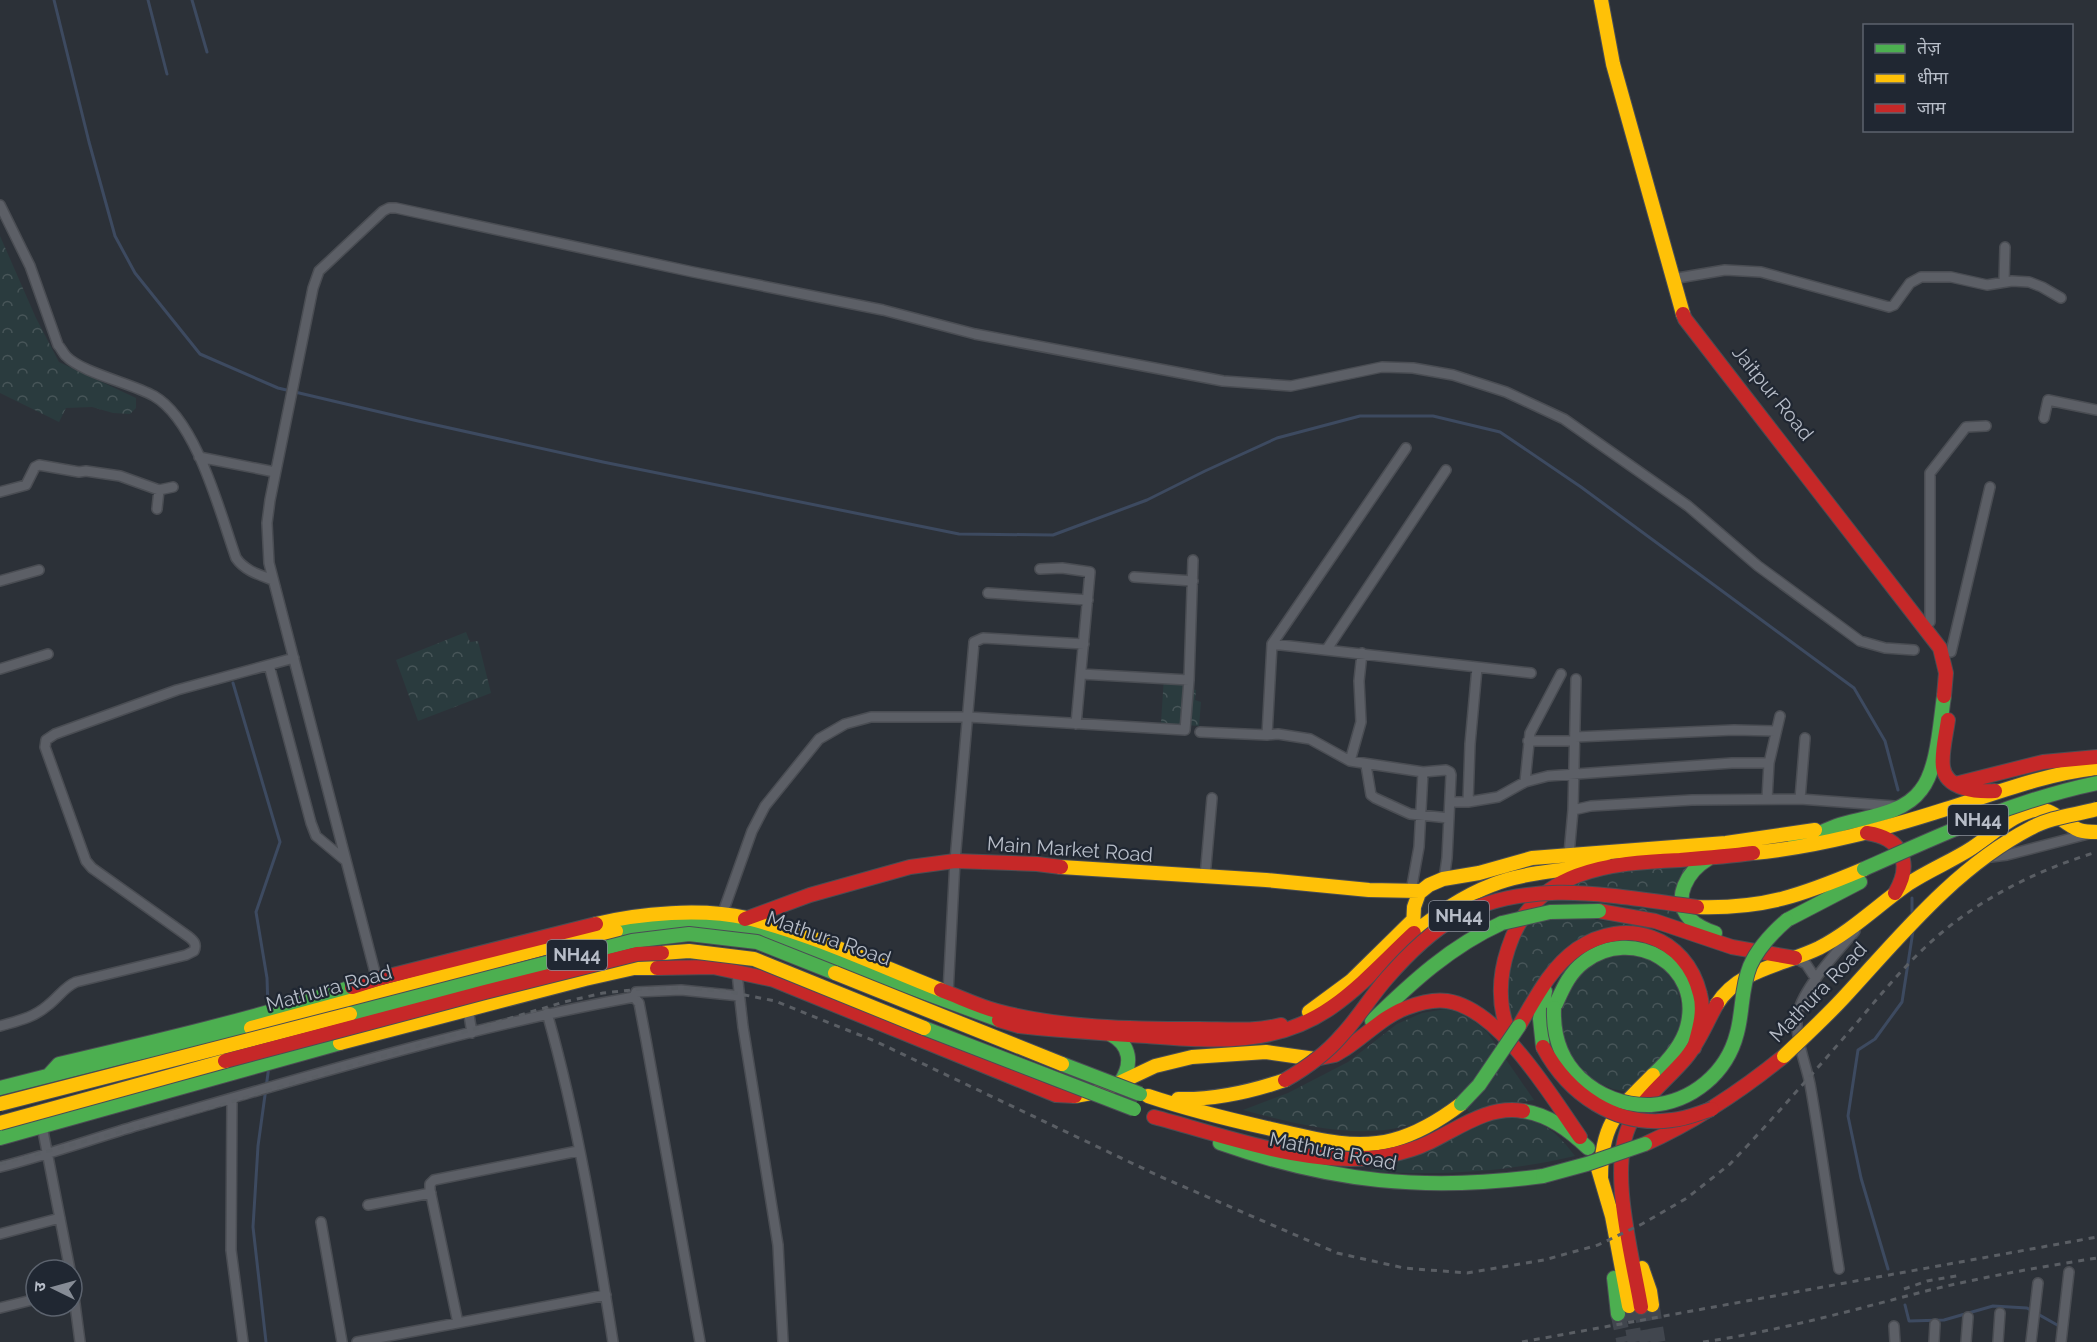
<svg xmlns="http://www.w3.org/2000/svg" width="2097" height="1342" font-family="Raleway,'Noto Sans Devanagari',sans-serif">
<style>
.forest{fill:url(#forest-crowns)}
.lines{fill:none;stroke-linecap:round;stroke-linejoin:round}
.stream{stroke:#3d4a60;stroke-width:3}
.primary-tunnel{stroke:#41464e;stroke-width:15;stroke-dasharray:15 8;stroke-linecap:butt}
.street-casing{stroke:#4a4d53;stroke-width:12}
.fast-casing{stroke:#4a4d53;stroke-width:16}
.slow-casing{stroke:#4a4d53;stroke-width:16}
.jam-casing{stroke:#4a4d53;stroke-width:16}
.street{stroke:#5c5f66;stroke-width:9}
.fast{stroke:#4caf50;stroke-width:14}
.slow{stroke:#ffc107;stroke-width:14}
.jam{stroke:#c62828;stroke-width:14}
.rail{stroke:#5a5e64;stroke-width:3;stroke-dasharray:6 6;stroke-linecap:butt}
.fast-bridge-casing{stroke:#4a4d55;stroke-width:16;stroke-linecap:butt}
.slow-bridge-casing{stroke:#4a4d55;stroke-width:16;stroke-linecap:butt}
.jam-bridge-casing{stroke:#4a4d55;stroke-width:16;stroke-linecap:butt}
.fast-bridge{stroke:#4caf50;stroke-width:14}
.slow-bridge{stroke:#ffc107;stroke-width:14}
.jam-bridge{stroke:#c62828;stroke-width:14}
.labels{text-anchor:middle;stroke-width:4.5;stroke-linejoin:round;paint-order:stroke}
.shield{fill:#202732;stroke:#8a909b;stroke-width:1.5}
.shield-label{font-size:18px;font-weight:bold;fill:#b7bdc8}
.street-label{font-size:20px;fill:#b7bdc8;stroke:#202732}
</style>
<defs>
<pattern id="forest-crowns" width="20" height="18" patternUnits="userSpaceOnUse" patternTransform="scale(1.5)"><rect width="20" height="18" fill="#2a3b3e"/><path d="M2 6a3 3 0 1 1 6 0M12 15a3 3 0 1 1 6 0" fill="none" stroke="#475558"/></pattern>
</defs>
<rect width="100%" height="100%" fill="#2c3138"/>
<path class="forest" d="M0,236l36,82 23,44 77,36v10l-6,6 -17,-1 -21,-6 -26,1 -7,14 -59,-29z
M466,632l4,10 8,-1 13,52 -73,28 -22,-61z
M1164,676l30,2 -1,11 3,1 -1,10 6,2 -2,24 -38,-3z
M1689,866l-5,58 -59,-17 -27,-3 -3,16 35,4v3c-71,1 -86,44 -118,98l-5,-18v-32l15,-45 26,-30 25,-17 34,-11z
M1630,954l26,8 11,8 10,12 6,36 -10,27 -45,47 -15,-3 -16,-7 -14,-11 -14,-15 -9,-30 5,-31 8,-15 26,-20z
M1446,1009l19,5 22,18 47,68 -65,12 -11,-14c-60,54 -146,30 -215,12l45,-17 60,-31 49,-38 25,-11z
M1509,1117c34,3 46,13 66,39 -69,16 -137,20 -208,15l51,-20 69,-31z"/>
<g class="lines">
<path class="stream" d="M54,0l35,142 26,94 20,37 65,81 78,34 140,33 185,41 356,72 94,1 94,-35 58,-29 72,-33 83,-22h73l67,16 81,55 273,201 31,53 13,49
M148,0l19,74
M192,0l15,52
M233,683l47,159 -24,70 11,66 1,31
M1912,898v14
M1888,1269l-27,-91 -13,-62 10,-66 17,-11 27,-37 11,-71
M1905,1305l4,16 35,-1 49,-14 34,2 32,18v2
M266,1342l-13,-115 5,-81 11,-80"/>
<path class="primary-tunnel" d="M1652,1305l6,37
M1629,1306l6,36
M1641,1307l6,35
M1618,1314l6,28"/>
<g class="street-casing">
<path id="street" d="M0,205l30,61 28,79c3,3 5,8 8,11 16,17 65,27 88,40 43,25 66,117 82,162 9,13 24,17 37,22
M1678,278l47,-8 36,2 128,35 5,-2 16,-22 11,-6h30l36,8 25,-4 17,1 13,5 19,11
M2004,282l1,-35
M2044,418l4,-18 49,10
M199,457l76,15
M0,492l26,-7 9,-18 4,-2 40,7 7,-1 34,5 39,14 14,-3
M157,509l2,-19
M1040,569l22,-1 28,4 -14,152
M1134,577l59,4
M0,581l39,-11
M988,593l100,7
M1930,622v-149l36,-46 20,-1
M1272,644l259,29
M1327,649l119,-179
M1951,652l39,-165
M269,665l42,158 5,13 30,25
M0,669l48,-15
M1081,674l108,6
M1200,732l67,3 11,-1 32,5 40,22 73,11 -4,75 -8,44
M1267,735l5,-91 134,-196
M1575,737l159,-7 42,1
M1528,741h47
M1350,761l11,-39 -2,-41 3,-28
M1366,765l5,30 4,3 35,16 39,4
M1423,772l23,-2 4,2 1,3 -4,83 -3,21
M1525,782l5,-49 31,-59
M1767,799l2,-36 11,-47
M1800,799l5,-61
M1450,802h18l30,-5 27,-15 23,-6 184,-13h37
M1468,802l2,-58 7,-76
M1573,810l3,-131
M1569,854l4,-44 18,-4 101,-6 108,-1 94,7
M1991,857l16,-2 81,-21
M1205,877l7,-79
M722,915l30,-84 13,-25 54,-67 26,-15 26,-7h97l217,13 4,-50 4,-120
M1795,958l11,6 10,15
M737,973l6,54 35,218 5,97
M378,984l-109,-421 -2,-40 3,-23 43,-212 6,-17 64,-60 6,-3h7l297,64 190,38 92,24 248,47 68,5 91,-19 31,1 40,7 53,17 58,27 124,87 70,60 102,75 25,7 29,2
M948,993l7,-132 19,-219 9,-4 101,6
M634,997l2,-5 45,-2 59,6
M468,1009l4,24
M547,1013c30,105 49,221 66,329
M0,1026c17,-5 33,-8 47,-20 11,-8 17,-19 29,-24l110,-27 8,-4c3,-7 0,-10 -5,-14l-97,-69 -6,-7 -41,-114 1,-7 9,-6 122,-44 117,-32
M232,1098l-1,152 12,92
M42,1126l28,144
M0,1167c47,-12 92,-28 139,-42 163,-47 328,-98 495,-128l5,6 7,37 54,302
M368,1205l63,-12
M321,1222l21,120
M0,1234l60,-16
M1839,1269c-10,-61 -18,-123 -29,-185 -4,-20 -17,-51 -12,-71 5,-25 40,-62 57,-82
M72,1281l8,61
M0,1308l36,-9
M458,1323l-28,-133v-6l4,-4 144,-29
M1894,1326l1,16
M357,1342l249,-47
M1934,1342l1,-18
M1966,1342l2,-25
M1998,1342l2,-29
M2031,1342l7,-59
M2061,1342l8,-70"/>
</g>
<g class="fast-casing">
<path id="fast" d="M1794,845c14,-6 28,-14 42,-19 27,-9 67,-11 85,-36 17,-21 19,-68 23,-94
M1708,859c-20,12 -37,39 -18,60 7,7 16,11 25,14
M1787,920l73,-38
M616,931l50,-8 53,3 55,11 225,83
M1554,1008c8,-17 14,-34 30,-46 48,-37 120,3 103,65 -5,19 -20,35 -34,48
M1372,1021c40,-39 79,-75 130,-98
M1110,1034c21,11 23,30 10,49
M1543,1047l-3,-28 5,-28
M49,1075l10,-11c99,-23 197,-46 293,-77
M0,1088l122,-31 129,-29
M1523,1111c26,4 46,19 65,37
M0,1138l340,-95
M1220,1143c111,39 206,49 323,33
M1614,1278l4,36"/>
</g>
<g class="slow-casing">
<path id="slow" d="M1601,0l12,64 70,250
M1753,853c66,-6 130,-24 193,-44 50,-16 99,-35 151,-41
M1061,867l205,13 103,10 51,1
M1697,907c68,2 105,-12 167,-38
M596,924c44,-11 106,-16 151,-6 63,15 133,48 194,72
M1413,928l1,-21 5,-14 10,-8 14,-6 36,-6 53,-15 194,-15 89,-13
M1414,933c24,-19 49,-37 78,-48 31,-13 80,-16 114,-20
M1717,1004c22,-35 67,-39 102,-56 33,-17 59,-43 89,-64 21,-14 44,-23 64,-36 19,-12 35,-30 58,-37 22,-6 30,11 49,19 6,2 12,2 18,2
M1309,1012l42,-31 62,-61
M251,1028l338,-92 27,-5
M340,1043l245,-64 49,-11h23
M1075,1096l27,-5 53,-25 37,-9 74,-5 49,7
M1148,1096c39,13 79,23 119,32 40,9 85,23 126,12 26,-7 47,-20 68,-36
M1178,1099c38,1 72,-7 107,-19
M1597,1165l15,51 17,90
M1601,1177c0,-53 16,-66 52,-102
M1642,1268l8,23 2,14"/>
</g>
<g class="jam-casing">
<path id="jam" d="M1683,314l2,5 255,329 6,25 -2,23
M1948,720c-2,15 -7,33 -5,47 3,23 35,25 52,24
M1955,784l88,-22 54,-5
M1867,833c35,5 46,30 28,60
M1599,911l56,10 77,26 63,11
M745,919l65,-24 100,-28 45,-6 82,3 24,3
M657,968l56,-1 61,13 282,115 19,1
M352,987l25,-8 219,-55
M941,990c19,7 37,16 56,21 63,17 137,18 202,18 27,0 55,3 82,-4
M999,1020l20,6 19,2c36,3 73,6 109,8 66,5 128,11 185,-29 30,-21 55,-49 82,-74
M1519,1026c16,-27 31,-58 58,-77 48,-33 109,-13 123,45 5,18 -1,36 -6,54
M1511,1038c-13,-29 -13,-59 -3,-89 25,-80 102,-86 172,-89 25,-2 49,-4 73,-7
M1315,1059l20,-4 10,-6c20,-13 39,-33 61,-41 13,-5 27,-9 41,-7 53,8 104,95 133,136
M1154,1117c72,19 158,52 232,39 15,-3 30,-7 44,-14 29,-14 59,-37 93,-31
M1645,1144c51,-23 96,-53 139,-88
M1641,1307c-8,-49 -34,-140 -10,-185 13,-25 36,-42 54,-63 14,-16 21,-36 32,-55"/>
</g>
<use href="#street" class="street"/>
<use href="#fast" class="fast"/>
<use href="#slow" class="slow"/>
<use href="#jam" class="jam"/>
<path class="rail" d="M0,1164l221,-59 343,-103 39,-9 38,-4 42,-1 42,3 50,10 102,41 282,134 178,77 67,15 63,5 77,-13 54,-15 44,-21 45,-26 43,-34 18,-19c37,-40 72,-80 107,-120 27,-32 53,-64 85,-91 45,-38 100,-65 157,-82
M1904,1289l23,-8 35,-6
M1522,1342l575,-105
M1703,1342c76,-11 150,-32 223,-51 56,-14 114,-24 171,-33"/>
<g class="fast-bridge-casing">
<path id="fast-bridge" d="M1864,869c76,-34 151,-69 233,-86
M1502,923l48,-11 49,-1
M1554,1008c-1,27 6,51 26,70 19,18 45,28 71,27 41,-3 76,-32 86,-72 6,-22 4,-45 13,-67 8,-18 22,-33 37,-46
M350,1014l282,-73 57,-7 68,8 78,31
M924,1028l210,81
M1062,1064l78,30
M1461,1104l18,-19 40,-59
M1543,1176l44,-12 58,-20"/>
</g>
<g class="slow-bridge-casing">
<path id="slow-bridge" d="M662,953l27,-2 65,8 170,69
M835,973l227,91
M1784,1056c21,-20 42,-39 62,-61 56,-61 110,-128 185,-167 20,-11 44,-13 66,-19
M0,1104l350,-90
M0,1123l225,-62"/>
</g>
<g class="jam-bridge-casing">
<path id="jam-bridge" d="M1543,1047c25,47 73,81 129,73 14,-1 27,-7 40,-11
M225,1061l260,-69 152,-38 25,-1
M1285,1080c21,-12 41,-26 57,-45 17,-18 29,-39 45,-57 20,-23 42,-45 68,-60 72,-42 164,-21 242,-11"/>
</g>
<use href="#fast-bridge" class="fast-bridge"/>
<use href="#slow-bridge" class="slow-bridge"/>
<use href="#jam-bridge" class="jam-bridge"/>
</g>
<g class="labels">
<g class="shield">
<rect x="1948" y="805" width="60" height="30" rx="4.5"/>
<rect x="1429" y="901" width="60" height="30" rx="4.5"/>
<rect x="547" y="940" width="60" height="30" rx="4.5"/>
</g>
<g class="shield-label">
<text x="1978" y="826">NH44</text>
<text x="1459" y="922">NH44</text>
<text x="577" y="961">NH44</text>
</g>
<g class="street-label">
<text transform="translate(1773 393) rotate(51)" y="7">Jaitpur Road</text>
<text transform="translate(1070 849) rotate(4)" y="7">Main Market Road</text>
<text transform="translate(829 938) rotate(19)" y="7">Mathura Road</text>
<text transform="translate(329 988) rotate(-15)" y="7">Mathura Road</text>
<text transform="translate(1818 992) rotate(-46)" y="7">Mathura Road</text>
<text transform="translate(1333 1151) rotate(11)" y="7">Mathura Road</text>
</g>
</g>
<rect x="1863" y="24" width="210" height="108" fill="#202732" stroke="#5c636e" stroke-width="1.5"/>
<rect x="1875" y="44" width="30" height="9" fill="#4caf50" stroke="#5c636e" stroke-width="1.5"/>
<text x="1917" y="54" font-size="18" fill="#b7bdc8">तेज़</text>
<rect x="1875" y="74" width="30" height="9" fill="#ffc107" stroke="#5c636e" stroke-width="1.5"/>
<text x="1917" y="84" font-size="18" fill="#b7bdc8">धीमा</text>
<rect x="1875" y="104" width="30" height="9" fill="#c62828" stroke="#5c636e" stroke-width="1.5"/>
<text x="1917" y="114" font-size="18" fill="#b7bdc8">जाम</text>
<g transform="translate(54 1288) rotate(275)"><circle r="28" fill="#202732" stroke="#5c636e" stroke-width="1.5"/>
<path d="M0-4.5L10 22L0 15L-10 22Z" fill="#868c96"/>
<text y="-9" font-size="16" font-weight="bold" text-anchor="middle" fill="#b7bdc8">उ</text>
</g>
</svg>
